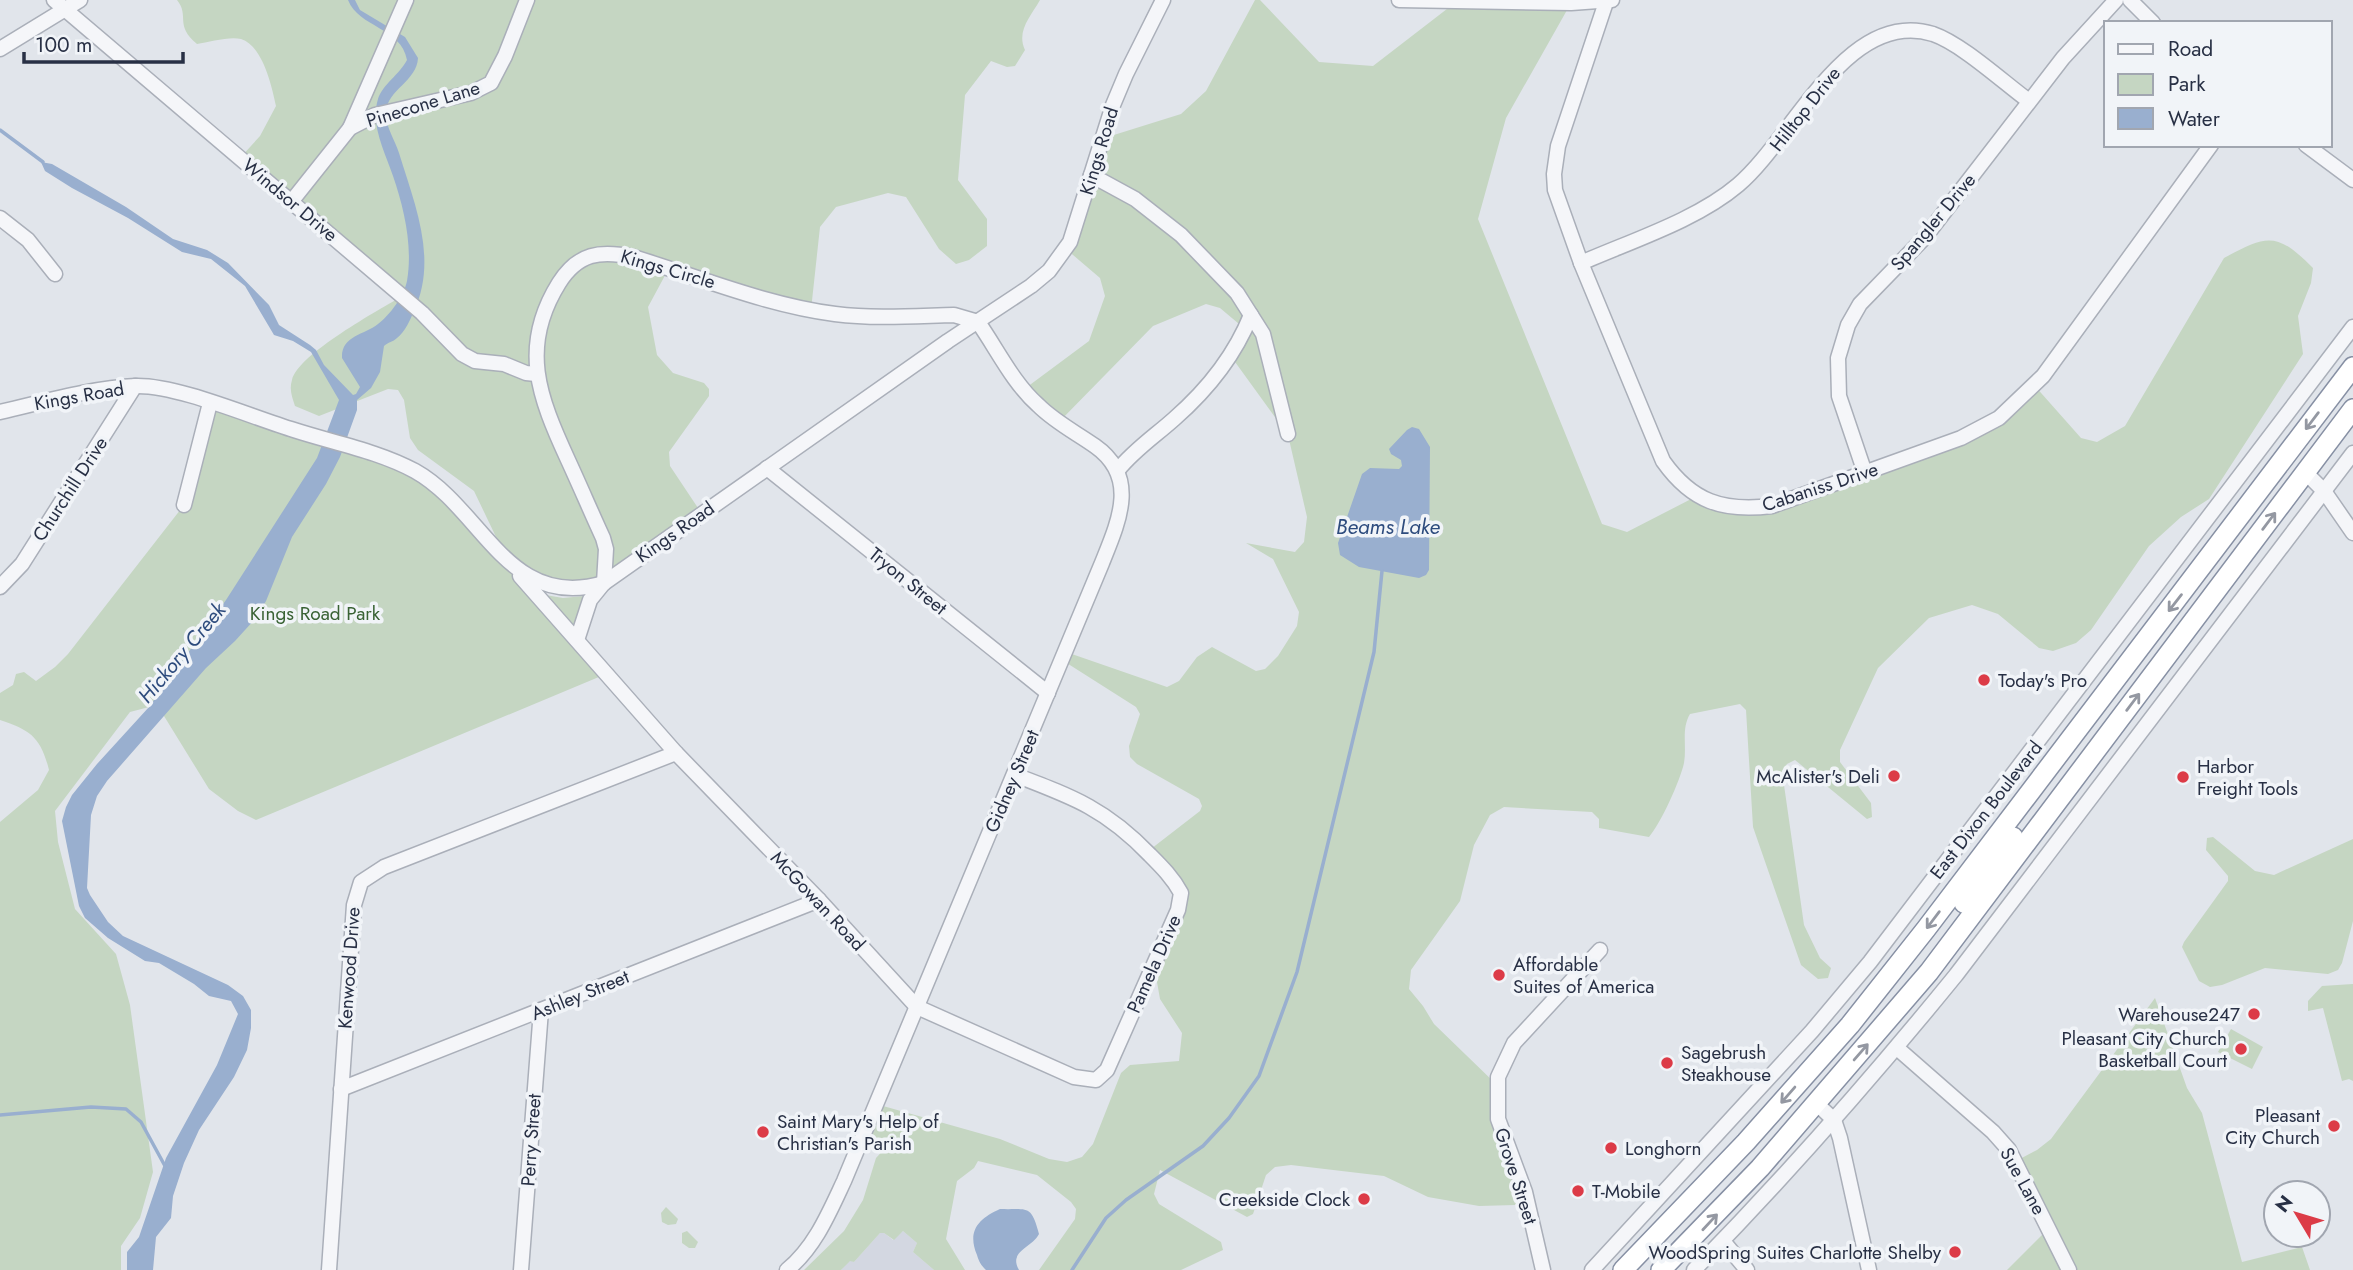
<svg xmlns="http://www.w3.org/2000/svg" width="2353" height="1270" viewBox="0 0 2353 1270" font-family="Jost,sans-serif">
<style>
.built{fill:#d3d7e1}
.green{fill:#c5d6c2}
.water{fill:#99afcf}
.lines{fill:none;stroke-linecap:round;stroke-linejoin:round}
.stream{stroke:#99afcf;stroke-width:3.5}
.minor-casing{stroke:#aaafb9;stroke-width:17}
.highway-casing{stroke:#8790a4;stroke-width:22}
.minor{stroke:#f5f6f9;stroke-width:14}
.highway{stroke:#fff;stroke-width:19}
.oneway{stroke:#9498a2}
.poi-dot{fill:#dc3b47;stroke:#f1f4f8;stroke-width:2.5}
.labels{text-anchor:middle;dominant-baseline:central;stroke-width:7;stroke-linejoin:round;paint-order:stroke}
.street-label{font-size:19px;fill:#283045;stroke:#f1f4f8}
.park-label{font-size:19px;fill:#396234;stroke:#f1f4f8}
.poi-label{font-size:19px;fill:#283045;stroke:#f1f4f8;text-anchor:start}
.water-label{font-size:21px;font-style:italic;fill:#2d4b7d;stroke:#f1f4f8}
</style>
<rect width="100%" height="100%" fill="#e1e5eb"/>
<!-- built -->
<path class="built" d="M903,1231L917,1243L913,1252L934,1270H841L850,1260L854,1262L880,1233H884L893,1240Z"/>
<!-- green -->
<g class="green">
<path d="M177,0H1040C1031,16 1016,31 1025,50L1015,66L1007,67L991,61L965,95L958,180L987,219V246L969,260L956,264L939,249L906,197L888,193L836,207L820,227L811,310L669,268L648,307L657,355L673,373L704,383L709,389V396L669,452L670,466L702,514L593,586L525,574L606,674L256,820L238,811L209,789L164,716L149,707L130,712L55,811L58,842L75,909L116,954L130,1005L153,1172L140,1218L121,1246V1270H0V822L38,790L49,770C41,738 31,730 0,720V693L13,685L16,674L24,672L36,681L55,667L68,654L184,505L210,403L413,470L508,562L474,491L418,450L410,438L404,400L398,390L388,389L319,416L295,406C292,397 289,389 292,380C298,354 379,310 404,295L240,158L260,136L276,106C272,87 263,46 241,39C230,36 209,42 197,44C174,25 190,16 177,0Z"/>
<path d="M1255,0H1260L1319,62L1373,66L1456,2L1571,3L1506,118L1478,219L1602,524L1627,532L1697,496L1754,508L1961,438L2034,385L2081,438L2097,442L2125,426L2224,258C2268,234 2277,232 2313,268L2311,283L2298,316L2303,354L2209,499L2181,517L2149,546L2091,630L2076,643L2053,651L2039,648L1998,614L1972,605L1929,618L1878,668L1840,750V762L1871,803L1872,817L1867,819L1795,760L1787,764L1782,771L1804,925L1820,958L1831,968L1828,978L1818,979L1801,965L1753,827L1746,710L1740,704L1690,714C1681,729 1687,746 1684,763C1680,781 1661,823 1649,837L1599,828V819L1592,812L1504,807L1490,815L1474,845L1460,901L1411,970L1409,989L1423,1006L1434,1024L1497,1085L1496,1092L1525,1192L1515,1205L1479,1206L1428,1197L1384,1176L1291,1165L1275,1167L1266,1175L1253,1214L1247,1217L1160,1170L1154,1194L1159,1204L1221,1242L1223,1250L1181,1270H1039L1075,1219L1076,1209L1071,1202L1037,1175L978,1161L974,1168L957,1181L946,1239L965,1270H934L913,1252L917,1243L903,1231L894,1240L884,1233H880L854,1262L850,1261L841,1270H804L844,1231L863,1200L876,1158L889,1144L863,1137L876,1104L1000,1139L1049,1159L1067,1162L1082,1157L1093,1144L1121,1073L1130,1065L1179,1061L1182,1033L1160,999L1154,965L1180,903L1147,852L1200,811L1202,806L1199,799L1137,764L1130,757L1129,746L1140,714L1136,707L1062,660L1066,652L1167,687L1179,681L1197,657L1212,647L1256,671L1265,669L1278,656L1297,626L1299,612L1273,559L1246,543L1295,552L1304,542L1307,517L1288,435L1230,355L1245,329L1220,308L1206,304L1153,326L1058,423L1023,390L1089,341L1105,296L1100,278L1066,249L1101,139L1181,114L1206,91Z"/>
<path d="M540,594L563,598L584,596L573,628Z"/>
<path d="M2213,837L2255,871L2274,875L2353,839V921L2342,963L2338,970L2328,974L2265,968L2222,985L2210,987L2199,981L2182,947L2184,942L2228,881V876L2206,850L2207,838Z"/>
<path d="M2353,984V1081L2349,1079L2342,1081L2323,1008L2308,1011V1001L2322,986Z"/>
<path d="M2155,998L2187,1088L2202,1113L2242,1262L2302,1247L2310,1270H2007L2049,1228L2016,1161L2037,1150L2051,1139Z"/>
<path d="M2231,1029L2263,1047L2252,1069L2218,1052Z"/>
<path d="M666,1207L678,1219L676,1224L668,1225L662,1222L661,1213Z"/>
<path d="M687,1231L698,1242L695,1248H689L682,1243V1233Z"/>
</g>
<!-- water -->
<g class="water">
<path d="M348,0H355L360,10L405,37L418,58C417,81 387,90 386,112C385,126 395,140 399,153C415,205 438,259 414,311C410,320 405,332 397,338C393,342 388,342 384,346L380,372L371,388L357,400V410L340,457L326,484L292,537L266,601L255,619L235,641L206,668L107,781L97,796L91,815L87,888L90,895L108,922L123,936L228,985L243,996L251,1010V1028L247,1050L234,1077L199,1130L184,1163L173,1196L171,1218L156,1237L153,1270H127V1252L139,1237L166,1158L217,1065L238,1014L231,1001L209,996L194,984L159,963L145,961L108,938L85,918L79,906L62,821L66,807L72,795L97,764L149,707L226,600L317,458L339,400L311,352L293,341L274,335L245,286L211,259L182,252L128,218L72,188L45,171L41,162L52,164L126,207L173,239L207,250L228,263L269,305L279,325L310,345L316,350L324,365L353,395L356,394L360,387L342,358C341,336 364,335 378,324C390,315 404,296 407,281C413,246 404,208 393,176C385,152 370,125 378,99C382,85 400,74 407,60C401,27 359,28 348,0Z"/>
<path d="M1412,427L1419,429L1430,447L1429,570L1426,575L1419,578L1359,567L1340,555L1338,543L1362,474L1370,468L1399,469L1402,466L1401,460L1391,454L1389,449L1407,430Z"/>
<path d="M1000,1209C1028,1210 1031,1204 1039,1234C1032,1248 1008,1251 1019,1270H986C981,1265 979,1262 977,1255C967,1231 978,1219 1000,1209Z"/>
</g>
<g class="lines">
<!-- stream -->
<g class="stream">
<path d="M0,130L43,162"/>
<path d="M0,1115L91,1107L126,1109L141,1122L165,1166"/>
<path d="M1072,1270L1106,1218L1126,1200L1203,1146L1229,1118L1259,1076L1297,972L1374,652L1382,571"/>
</g>
<defs>
<g id="minor">
<path d="M54,0L422,313L462,354L475,361L504,364L526,373L536,374"/>
<path d="M1399,0L1571,3L1612,0"/>
<path d="M2130,0L2153,23"/>
<path d="M1606,2L1558,146L1554,174L1555,190L1581,263L1663,461C1692,502 1723,512 1772,506L1961,438L1999,418L2043,376L2211,145"/>
<path d="M0,49L80,0"/>
<path d="M350,128L406,0"/>
<path d="M2306,145L2353,180"/>
<path d="M1091,175L1135,199L1181,235L1237,293L1263,334L1288,434"/>
<path d="M291,202L350,128L375,115L471,93L491,83L505,56L527,0"/>
<path d="M0,218L28,240L55,274"/>
<path d="M1581,263C1631,241 1697,220 1738,185C1793,139 1847,7 1933,34C1962,44 2003,82 2029,101"/>
<path d="M0,412C44,402 90,388 136,386C178,385 251,417 294,430C334,443 378,451 415,471C483,509 508,612 604,583L948,341L1031,286L1049,271L1070,242L1113,105L1126,74L1163,0"/>
<path d="M767,468L1048,693"/>
<path d="M1118,470C1134,450 1155,436 1174,419C1206,391 1235,355 1251,315"/>
<path d="M2305,472L2324,491L2353,533"/>
<path d="M1865,473L1839,396L1838,358L1848,325L1860,304L1925,237L2063,58L2116,0"/>
<path d="M184,505L210,403"/>
<path d="M520,576L676,753L819,900L917,1007L1074,1077L1096,1080L1107,1070L1178,910L1181,893C1173,878 1162,867 1150,855C1106,809 1073,797 1015,775"/>
<path d="M604,583L606,549L603,538C591,512 580,486 568,460C539,397 519,347 559,283C578,253 600,250 633,257C699,277 766,305 835,314C875,319 915,316 954,315L978,322C997,349 1013,383 1038,405C1055,422 1075,432 1095,446C1139,477 1119,521 1102,563L844,1181C829,1213 815,1247 787,1270"/>
<path d="M0,587L22,564L135,386"/>
<path d="M577,640L590,600L603,584"/>
<path d="M1897,1048L1993,1132L2009,1150L2069,1270"/>
<path d="M341,1089L819,900"/>
<path d="M1817,1104L1834,1120L1840,1138L1869,1270"/>
<path d="M1723,1241L1747,1270"/>
<path d="M329,1270L354,905L361,882L384,867L676,753"/>
<path d="M521,1270L541,1010"/>
<path d="M1543,1270L1525,1192L1498,1119V1077L1514,1043L1600,950"/>
<path d="M1592,1270L1812,1031L1870,962L2353,327"/>
<path d="M1694,1270C1786,1176 1873,1077 1956,975L2353,453"/>
</g>
<g id="highway">
<path d="M1964,903L2013,837"/>
<path d="M1623,1270L1746,1142L1850,1025L1926,929L2353,367"/>
<path d="M1661,1270L1760,1168L1929,972L2353,409"/>
</g>
</defs>
<!-- minor casing -->
<use href="#minor" class="minor-casing"/>
<!-- highway casing -->
<use href="#highway" class="highway-casing"/>
<!-- minor -->
<use href="#minor" class="minor"/>
<!-- highway -->
<use href="#highway" class="highway"/>
</g>
<!-- one-way arrows -->
<defs><path id="oneway-shaft" d="M-6 0H5M1.5-3L5.5 0L1.5 3" fill="none" stroke-width="1.6" stroke-linecap="round" stroke-linejoin="round" transform="scale(1.75)"/></defs>
<g class="oneway">
<use href="#oneway-shaft" transform="translate(2312 421) rotate(127)"/>
<use href="#oneway-shaft" transform="translate(2269 521) rotate(-53)"/>
<use href="#oneway-shaft" transform="translate(2175 603) rotate(128)"/>
<use href="#oneway-shaft" transform="translate(2133 702) rotate(-53)"/>
<use href="#oneway-shaft" transform="translate(1933 920) rotate(127)"/>
<use href="#oneway-shaft" transform="translate(1861 1052) rotate(-49)"/>
<use href="#oneway-shaft" transform="translate(1788 1095) rotate(131)"/>
<use href="#oneway-shaft" transform="translate(1710 1222) rotate(-47)"/>
</g>
<!-- markers -->
<g class="poi-dot">
<circle cx="1984" cy="680" r="7"/>
<circle cx="1894" cy="776" r="7"/>
<circle cx="2183" cy="777" r="7"/>
<circle cx="1499" cy="975" r="7"/>
<circle cx="2254" cy="1014" r="7"/>
<circle cx="2241" cy="1049" r="7"/>
<circle cx="1667" cy="1063" r="7"/>
<circle cx="2334" cy="1126" r="7"/>
<circle cx="763" cy="1132" r="7"/>
<circle cx="1611" cy="1148" r="7"/>
<circle cx="1578" cy="1191" r="7"/>
<circle cx="1364" cy="1199" r="7"/>
<circle cx="1955" cy="1252" r="7"/>
</g>
<g class="labels">
<!-- street labels -->
<g class="street-label">
<text transform="translate(423 104) rotate(-17)">Pinecone Lane</text>
<text transform="translate(1805 109) rotate(-52)">Hilltop Drive</text>
<text transform="translate(1099 151) rotate(-73)">Kings Road</text>
<text transform="translate(290 200) rotate(40)">Windsor Drive</text>
<text transform="translate(1933 222) rotate(-50)">Spangler Drive</text>
<text transform="translate(668 269) rotate(16)">Kings Circle</text>
<text transform="translate(79 396) rotate(-10)">Kings Road</text>
<text transform="translate(1820 487) rotate(-18)">Cabaniss Drive</text>
<text transform="translate(70 489) rotate(-57)">Churchill Drive</text>
<text transform="translate(675 532) rotate(-35)">Kings Road</text>
<text transform="translate(908 581) rotate(39)">Tryon Street</text>
<text transform="translate(1012 781) rotate(-67)">Gidney Street</text>
<text transform="translate(1986 810) rotate(-52)">East Dixon Boulevard</text>
<text transform="translate(818 901) rotate(47)">McGowan Road</text>
<text transform="translate(1154 964) rotate(-66)">Pamela Drive</text>
<text transform="translate(349 968) rotate(-86)">Kenwood Drive</text>
<text transform="translate(580 995) rotate(-22)">Ashley Street</text>
<text transform="translate(531 1140) rotate(-86)">Perry Street</text>
<text transform="translate(1516 1176) rotate(72)">Grove Street</text>
<text transform="translate(2023 1181) rotate(61)">Sue Lane</text>
</g>
<!-- park labels -->
<g class="park-label">
<text x="315" y="613">Kings Road Park</text>
</g>
<!-- poi labels -->
<g class="poi-label">
<text x="1998" y="680">Today's Pro</text>
<text x="2197" y="766">Harbor<tspan x="2197" dy="22">Freight Tools</tspan></text>
<text x="1880" y="776" text-anchor="end">McAlister's Deli</text>
<text x="1513" y="964">Affordable<tspan x="1513" dy="22">Suites of America</tspan></text>
<text x="2240" y="1014" text-anchor="end">Warehouse247</text>
<text x="2227" y="1038" text-anchor="end">Pleasant City Church<tspan x="2227" dy="22">Basketball Court</tspan></text>
<text x="1681" y="1052">Sagebrush<tspan x="1681" dy="22">Steakhouse</tspan></text>
<text x="2320" y="1115" text-anchor="end">Pleasant<tspan x="2320" dy="22">City Church</tspan></text>
<text x="777" y="1121">Saint Mary's Help of<tspan x="777" dy="22">Christian's Parish</tspan></text>
<text x="1625" y="1148">Longhorn</text>
<text x="1592" y="1191">T-Mobile</text>
<text x="1350" y="1199" text-anchor="end">Creekside Clock</text>
<text x="1941" y="1252" text-anchor="end">WoodSpring Suites Charlotte Shelby</text>
</g>
<!-- water labels -->
<g class="water-label">
<text x="1388" y="527">Beams Lake</text>
<text transform="translate(182 653) rotate(-50)">Hickory Creek</text>
</g>
</g>
<!-- legend -->
<rect x="2104" y="21" width="228" height="126" fill="#f1f4f8" stroke="#a1a6b0" stroke-width="2"/>
<rect x="2118" y="44" width="35" height="10" fill="#f5f6f9" stroke="#a1a6b0" stroke-width="2"/>
<text x="2168" y="56" font-size="21" fill="#283045">Road</text>
<rect x="2118" y="74" width="35" height="21" fill="#c5d6c2" stroke="#a1a6b0" stroke-width="2"/>
<text x="2168" y="91" font-size="21" fill="#283045">Park</text>
<rect x="2118" y="108" width="35" height="21" fill="#99afcf" stroke="#a1a6b0" stroke-width="2"/>
<text x="2168" y="126" font-size="21" fill="#283045">Water</text>
<!-- north arrow -->
<g transform="translate(2297 1214) rotate(308)"><circle r="33" fill="#f1f4f8" stroke="#a1a6b0" stroke-width="2"/>
<path d="M0-5L12 26L0 18L-12 26Z" fill="#dc3b47"/>
<text y="-10" font-size="19" font-weight="bold" text-anchor="middle" fill="#283045">N</text>
</g>
<!-- scale -->
<path d="M24 52v10h159v-10" fill="none" stroke="#283045" stroke-width="3.5"/>
<text x="35" y="52" font-size="21" fill="#283045" stroke="#f1f4f8" stroke-width="5" paint-order="stroke">100 m</text>
</svg>
